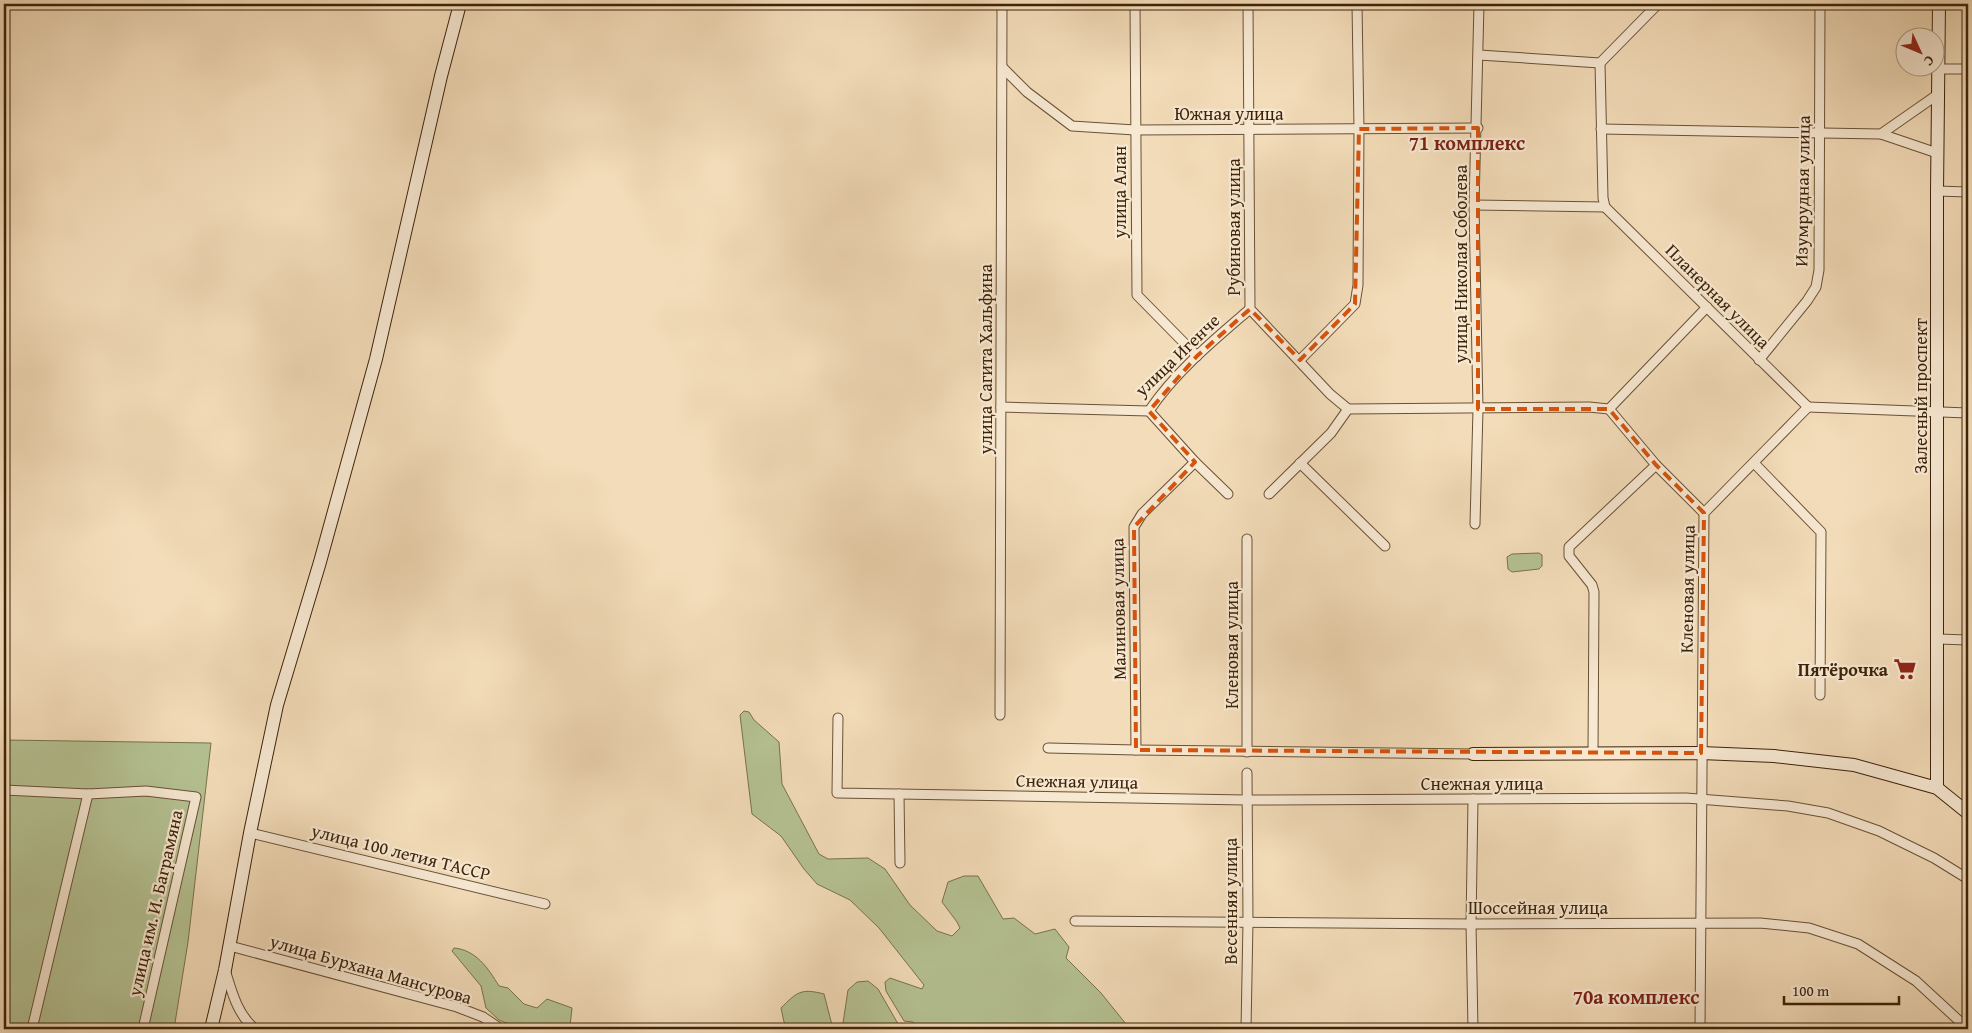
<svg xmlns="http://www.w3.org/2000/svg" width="1972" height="1033" viewBox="0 0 1972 1033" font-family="'Gentium Book Plus',serif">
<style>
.green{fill:#b5c293;stroke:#79724e}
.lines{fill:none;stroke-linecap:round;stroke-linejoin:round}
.street-casing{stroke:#6a5135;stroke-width:11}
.secondary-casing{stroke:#3d2309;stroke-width:14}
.street{stroke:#f7e8d2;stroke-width:9}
.secondary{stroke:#f7e8d2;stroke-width:12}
.marked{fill:none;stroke:#d7540c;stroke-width:4;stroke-dasharray:10 6;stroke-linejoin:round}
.labels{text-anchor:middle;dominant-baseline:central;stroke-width:4.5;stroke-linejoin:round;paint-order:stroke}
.street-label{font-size:18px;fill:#3d2309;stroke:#f7e8d2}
.poi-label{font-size:18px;font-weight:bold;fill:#3d2309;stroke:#f7e8d2;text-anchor:end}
.quarter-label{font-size:20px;font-weight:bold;fill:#7a1f14;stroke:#f7e8d2}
</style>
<rect width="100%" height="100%" fill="#f3dcb9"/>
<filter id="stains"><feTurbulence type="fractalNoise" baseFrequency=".004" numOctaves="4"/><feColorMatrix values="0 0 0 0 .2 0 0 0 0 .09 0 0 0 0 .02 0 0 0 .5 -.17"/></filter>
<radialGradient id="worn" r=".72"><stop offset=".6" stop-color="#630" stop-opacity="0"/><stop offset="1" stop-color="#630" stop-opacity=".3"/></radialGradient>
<!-- green -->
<g class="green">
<path d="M1539,553L1542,555V566L1539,569L1512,572L1508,569L1507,557L1512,554Z"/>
<path d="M744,711L749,712L754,720L779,742L782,784L819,854L828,859L868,858L885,869L910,905L937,931L952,936L960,928L957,922L942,902L948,882L964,876H978L1003,919L1014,918L1035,934L1055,929L1069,947L1066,958L1101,993L1130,1029H920L913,1022L904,1021L886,991L885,982L890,978L922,989L924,985L879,928L850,900L817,884L804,869L781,836L752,814L740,715Z"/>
<path d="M4,740L211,743L188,942L174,1029H4Z"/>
<path d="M454,948C476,950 488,968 499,986L508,988L524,1004L537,1008L547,999L572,1008L570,1026L574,1029H521L499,1020L486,1008L481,986L452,951Z"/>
<path d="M868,981L878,989L901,1029H788L784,1022L781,1008C797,992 801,988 824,994L832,1025L838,1027L843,1023L848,990L857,982Z"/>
</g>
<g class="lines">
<defs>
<g id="street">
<path d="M1135,4L1137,295L1197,356"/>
<path d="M1248,4L1250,309L1330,394L1348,409"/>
<path d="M1479,55L1600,63"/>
<path d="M1600,63L1603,198L1605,207"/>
<path d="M1600,63L1658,4"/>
<path d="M1002,67L1027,92L1072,126L1135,130L1478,128"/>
<path d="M1938,69H1968"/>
<path d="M1601,129L1881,134L1937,95"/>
<path d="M1881,134L1937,153"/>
<path d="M1937,191L1968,192"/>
<path d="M1474,205L1605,207"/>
<path d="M1605,207L1808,407"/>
<path d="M1300,360L1355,304L1358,285L1359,129L1357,4"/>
<path d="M1759,360L1807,301L1816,287L1819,270L1820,4"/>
<path d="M1001,407L1149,411"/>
<path d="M1808,407L1968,413"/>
<path d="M1348,409L1589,407L1609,409"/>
<path d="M1149,411C1176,371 1214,340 1250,309"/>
<path d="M1149,411L1195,462L1228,494"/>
<path d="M1300,463L1385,546"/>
<path d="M1754,463L1821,532L1820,695"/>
<path d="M1269,494L1331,433L1348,409"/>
<path d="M1704,513L1656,465L1609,409L1707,307"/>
<path d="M1475,524L1478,409L1474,205L1479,4"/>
<path d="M1938,639L1968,640"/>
<path d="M1000,715L1002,4"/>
<path d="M838,718L837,793L1246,800L1686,798L1788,806L1828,813L1879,831L1934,858L1968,879"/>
<path d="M1048,748L1136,750L1473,754"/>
<path d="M1136,750L1134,527L1142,514L1195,462"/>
<path d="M1247,752V539"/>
<path d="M1593,754L1594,592L1592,585L1569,556V547L1656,465"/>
<path d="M4,790L88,794L146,791L196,797L143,1029"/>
<path d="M899,794L900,863"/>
<path d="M250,833L545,904"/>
<path d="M1075,921L1471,924L1760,923L1809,928L1858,944L1916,981L1968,1029"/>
<path d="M230,946L457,1007L483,1017L501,1029"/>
<path d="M225,970C232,992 237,1014 255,1029"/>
<path d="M32,1029L88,794"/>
<path d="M1246,1029L1248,922L1247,773"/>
<path d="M1473,1029L1471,924L1473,799"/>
<path d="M1700,1029L1704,513L1808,407"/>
</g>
<g id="secondary">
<path d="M1473,754L1701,753L1774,756L1854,765L1937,788L1968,813"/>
<path d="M1937,788V191L1939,4"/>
<path d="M211,1029L225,970L250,833L277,705L320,562L376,359L441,76L460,4"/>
</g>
</defs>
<!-- street casing -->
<use href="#street" class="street-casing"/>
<!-- secondary casing -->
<use href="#secondary" class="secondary-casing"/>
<!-- street -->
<use href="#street" class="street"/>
<!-- secondary -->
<use href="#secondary" class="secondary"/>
</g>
<!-- marked area -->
<path class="marked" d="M1478,128V409H1609L1656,465L1704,513L1701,753L1136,750L1134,527L1195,462L1149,411L1197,356L1250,309L1300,360L1355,304L1359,129Z"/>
<!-- icons -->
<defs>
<symbol id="supermarket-bare" viewBox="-9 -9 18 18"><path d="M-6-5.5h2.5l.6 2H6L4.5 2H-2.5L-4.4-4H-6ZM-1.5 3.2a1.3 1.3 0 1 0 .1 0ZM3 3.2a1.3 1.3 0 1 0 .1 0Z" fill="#8f2418" stroke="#f7e8d2" stroke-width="2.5" paint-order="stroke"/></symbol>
</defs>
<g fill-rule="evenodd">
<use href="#supermarket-bare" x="1889" y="653" width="32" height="32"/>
</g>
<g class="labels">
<!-- street labels -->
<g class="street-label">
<text x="1229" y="113">Южная улица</text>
<text transform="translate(1802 191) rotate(-89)">Изумрудная улица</text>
<text transform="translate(1119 192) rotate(-90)">улица Алан</text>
<text transform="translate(1233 227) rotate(-90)">Рубиновая улица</text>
<text transform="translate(1460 264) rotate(-90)">улица Николая Соболева</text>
<text transform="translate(1718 296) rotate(45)">Планерная улица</text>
<text transform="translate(1177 355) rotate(-44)">улица Игенче</text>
<text transform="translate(985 359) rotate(-90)">улица Сагита Хальфина</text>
<text transform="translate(1920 396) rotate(-90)">Залесный проспект</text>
<text transform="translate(1687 589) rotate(-89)">Кленовая улица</text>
<text transform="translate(1118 609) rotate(-91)">Малиновая улица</text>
<text transform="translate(1231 645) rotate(-90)">Кленовая улица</text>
<text transform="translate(1077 781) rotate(1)">Снежная улица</text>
<text x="1482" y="783">Снежная улица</text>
<text transform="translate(401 852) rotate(14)">улица 100 летия ТАССР</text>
<text transform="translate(1230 901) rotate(-90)">Весенняя улица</text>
<text transform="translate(155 903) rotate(-77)">улица им. И. Баграмяна</text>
<text x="1538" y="907">Шоссейная улица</text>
<text transform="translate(371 969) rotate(16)">улица Бурхана Мансурова</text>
</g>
<!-- poi labels -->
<g class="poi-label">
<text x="1888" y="669">Пятёрочка</text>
</g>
<!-- quarter labels -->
<g class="quarter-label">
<text x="1467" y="142">71 комплекс</text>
<text x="1636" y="996">70а комплекс</text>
</g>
</g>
<!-- margin -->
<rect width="1972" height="1033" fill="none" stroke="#f3dcb9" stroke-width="20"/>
<rect x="5" y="5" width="1962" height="1023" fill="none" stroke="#3d2309" stroke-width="2.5"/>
<rect x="10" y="10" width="1952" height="1013" fill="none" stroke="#3d2309"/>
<!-- north arrow -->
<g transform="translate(1920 52) rotate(134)"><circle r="24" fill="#f7e8d2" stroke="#ad9982"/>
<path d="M0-4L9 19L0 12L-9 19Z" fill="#8f2418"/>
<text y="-8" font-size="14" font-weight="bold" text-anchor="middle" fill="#3d2309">С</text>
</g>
<!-- scale -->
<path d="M1784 996v8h115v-8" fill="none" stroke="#3d2309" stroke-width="2.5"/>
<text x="1792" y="996" font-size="15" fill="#3d2309" stroke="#f7e8d2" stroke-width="4" paint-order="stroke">100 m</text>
<rect width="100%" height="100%" filter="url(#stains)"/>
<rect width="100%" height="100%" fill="url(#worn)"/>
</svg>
